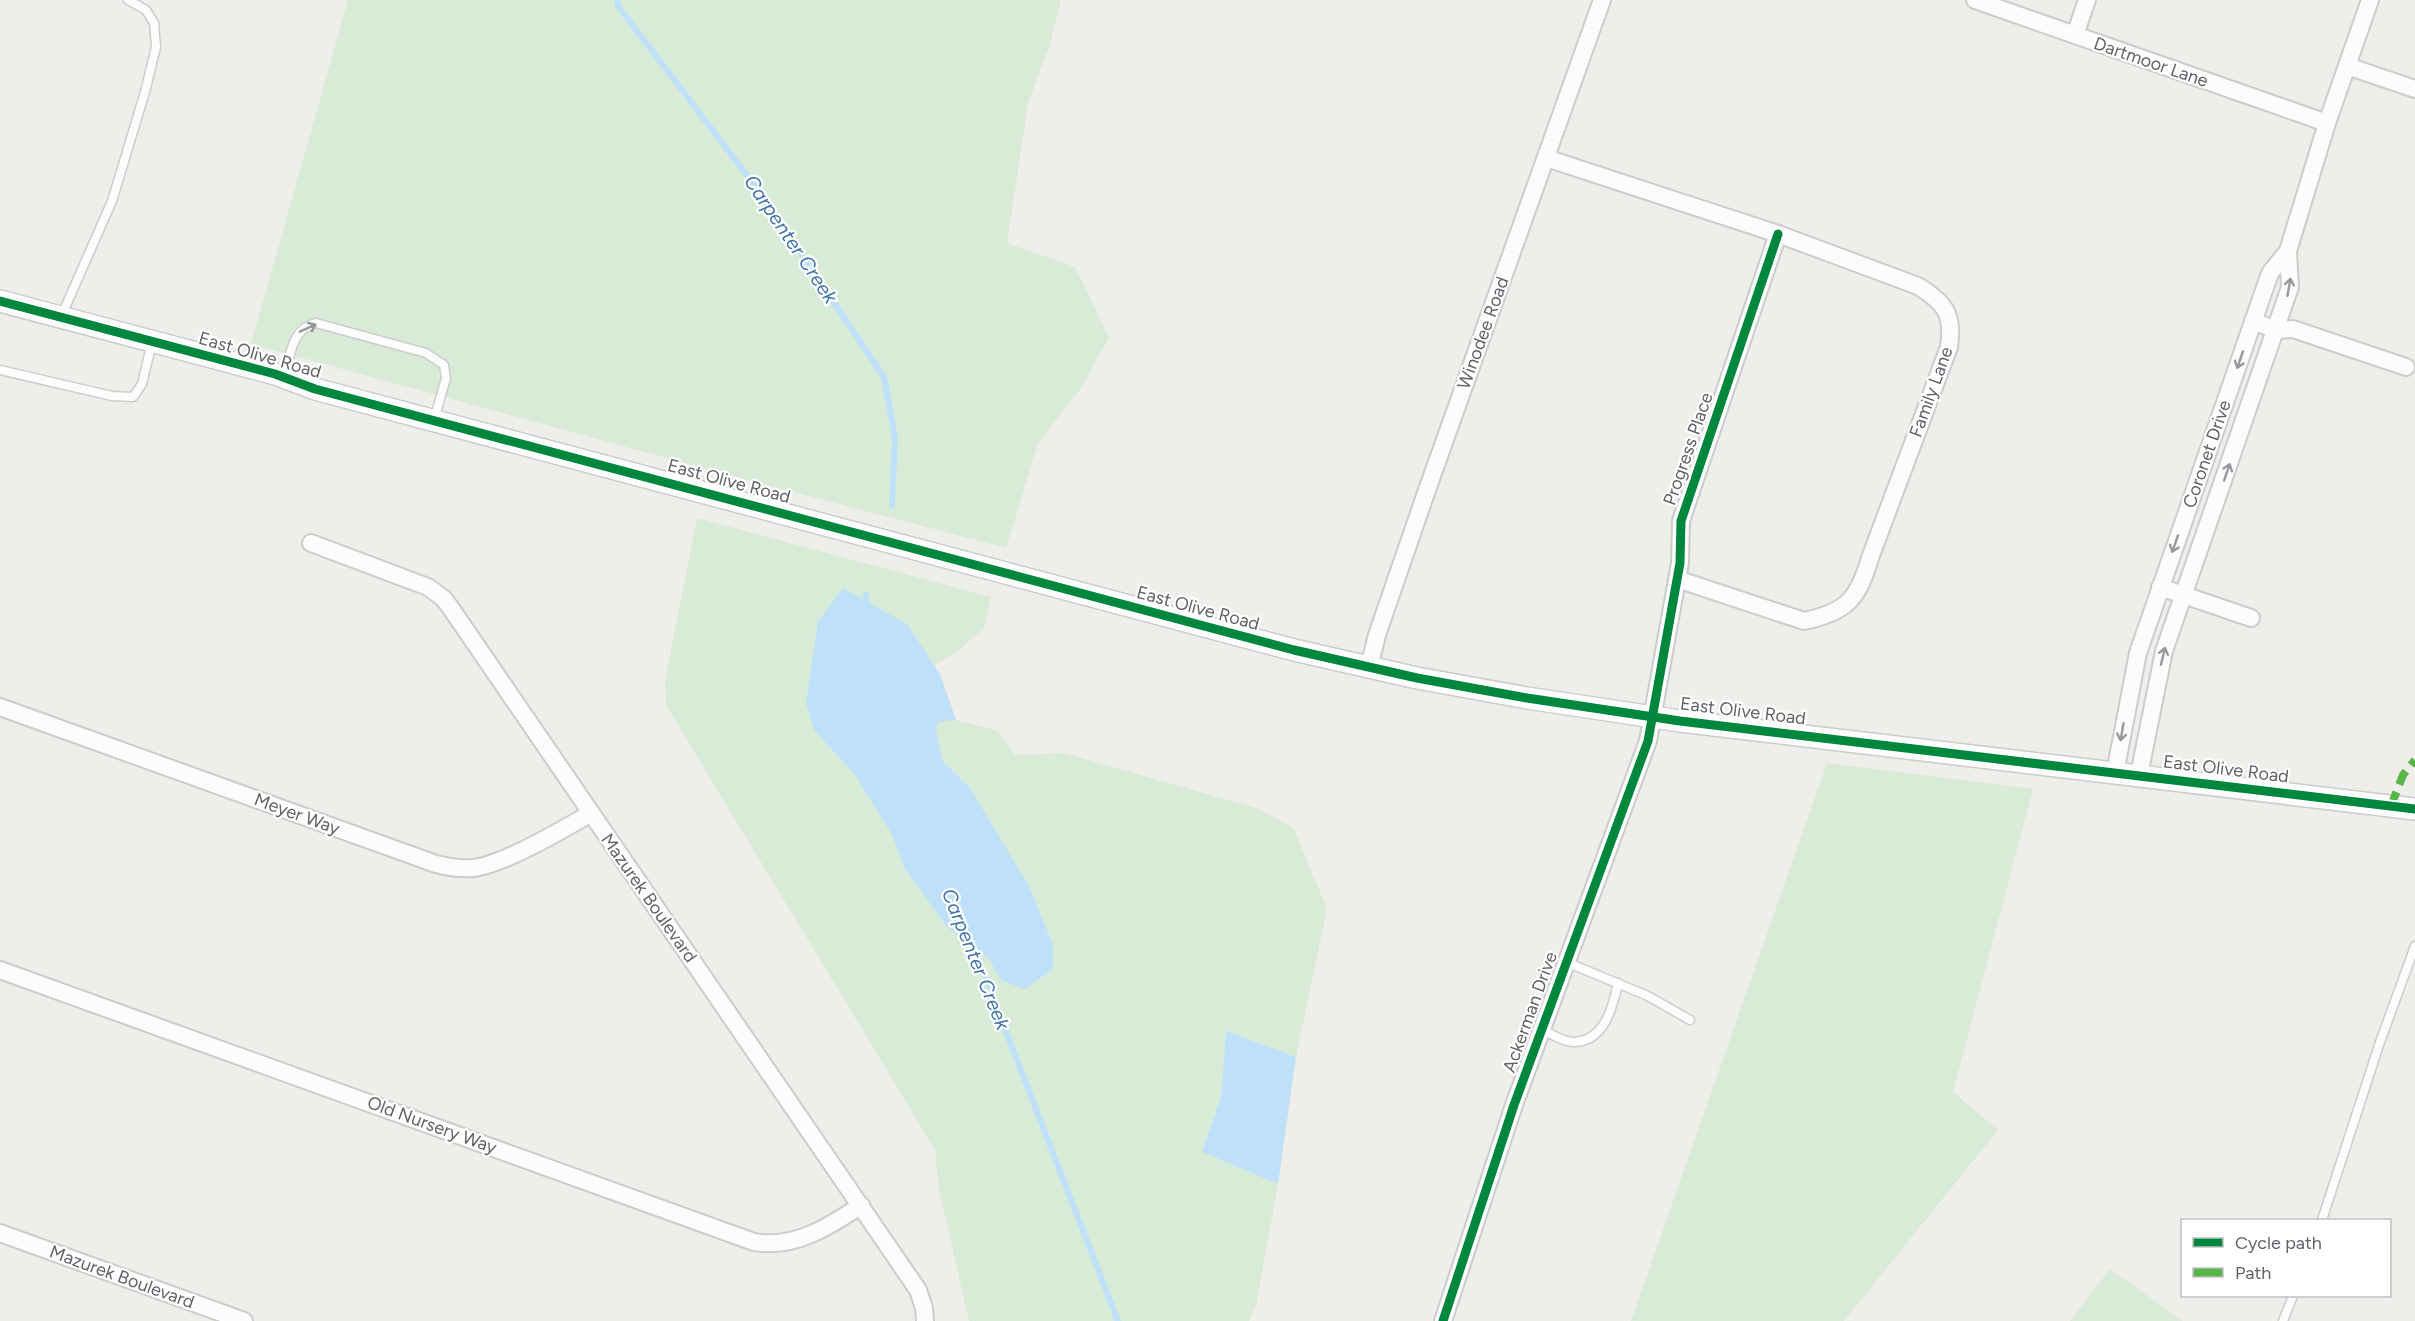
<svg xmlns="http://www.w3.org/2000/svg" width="2415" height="1321" viewBox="0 0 2415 1321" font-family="Figtree,sans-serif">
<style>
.green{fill:#d8ebd6}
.water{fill:#bfe0f9}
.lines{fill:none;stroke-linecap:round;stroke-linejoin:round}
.stream{stroke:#bfe0f9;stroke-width:6}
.service-casing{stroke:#cbcccc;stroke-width:11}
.minor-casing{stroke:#cbcccc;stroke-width:20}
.tertiary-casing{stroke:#cbcccc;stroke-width:24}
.service{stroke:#fdfcfc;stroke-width:8}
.minor{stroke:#fdfcfc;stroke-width:16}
.tertiary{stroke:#fdfcfc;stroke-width:21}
.quiet{stroke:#58b549;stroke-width:8;stroke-dasharray:15 8;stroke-linecap:butt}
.cycleway-casing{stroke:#fff;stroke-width:13}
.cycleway{stroke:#00873e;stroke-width:9}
.oneway{stroke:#96999c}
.labels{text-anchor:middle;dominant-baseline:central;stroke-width:4.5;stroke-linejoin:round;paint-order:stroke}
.street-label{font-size:18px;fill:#5f6368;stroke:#fff}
.water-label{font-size:20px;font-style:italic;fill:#4174aa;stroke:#fff}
</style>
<rect width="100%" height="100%" fill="#efeeea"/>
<!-- green -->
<g class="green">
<path d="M348,0H1061L1050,45L1028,103L1007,243L1075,267L1109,337L1082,387L1038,443L1006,548L710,470L251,344Z"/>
<path d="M697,518L991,597L984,628L958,651L934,665L907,624L818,622L807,703L814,730L855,775L891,833L905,869L947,927L988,958L1002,981L1053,944L1029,886L970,788L942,760L936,728L939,722L956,720L998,731L1015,755L1064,753L1259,809L1294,829L1327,909L1296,1057L1226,1031L1221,1097L1202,1152L1278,1184L1256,1305L1249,1321H969L939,1190L935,1150L666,705L665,680Z"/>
<path d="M1827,763L2033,789L1953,1092L1998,1130L1844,1321H1631Z"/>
<path d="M2110,1269L2183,1321H2070Z"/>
</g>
<!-- water -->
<g class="water">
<path d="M843,588L907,624L940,674L956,720L939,722L936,728L942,760L970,788L1029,886L1053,944V969L1025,989L1002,981L988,958L947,927L905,869L891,833L855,775L814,730L806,703L818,622Z"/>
<path d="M1226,1031L1296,1057L1278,1184L1202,1152L1221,1097Z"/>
</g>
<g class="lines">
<!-- stream -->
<g class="stream">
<path d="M617,0L618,6L759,191L884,377L895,438L892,506"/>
<path d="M866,595V608"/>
<path d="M971,941L1118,1321"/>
</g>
<defs>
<g id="service">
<path d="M61,317L112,201L145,92L156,47L154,23L146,10L128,0"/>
<path d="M0,370L112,396L133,397L142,384L152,342"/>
<path d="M284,377C291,354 291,329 316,323L426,353L444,365L446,378L434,420"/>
<path d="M1566,962L1648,996L1690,1020"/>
<path d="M1542,1029C1551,1034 1561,1041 1572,1042C1604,1043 1613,1007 1618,983"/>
<path d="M2322,1220L2379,1045L2415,946"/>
<path d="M2283,1321L2293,1296"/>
</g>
<g id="minor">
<path d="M1975,0L2327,123"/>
<path d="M2075,35L2087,0"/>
<path d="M2347,66L2415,89"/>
<path d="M1546,158L1778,234L1918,286C1945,303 1954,314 1949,347L1870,558C1858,599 1847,612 1804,621L1677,579"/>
<path d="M2253,321L2276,330L2293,329L2406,367"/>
<path d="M311,543L428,587L443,598L450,607L918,1290L924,1308L925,1321"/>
<path d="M2160,587L2251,618"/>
<path d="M1369,667L1377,635L1427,490L1602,0"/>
<path d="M0,707L436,864C448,867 461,869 473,868C503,865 564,829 591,813"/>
<path d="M2115,773L2138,653L2270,273L2288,251"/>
<path d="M2139,775L2164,651L2290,287L2288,251L2327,123L2370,0"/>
<path d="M0,970L754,1242C794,1249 829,1227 861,1205"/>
<path d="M0,1233L244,1321"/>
<path d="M1443,1321L1514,1105L1648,741L1680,563L1681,521L1778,234"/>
</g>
<path id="tertiary" d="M0,301L275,374L315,389L1294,650L1417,678L1527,698L1680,721L2415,809"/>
</defs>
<!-- service casing -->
<use href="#service" class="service-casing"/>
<!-- minor casing -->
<use href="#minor" class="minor-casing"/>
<!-- tertiary casing -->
<use href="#tertiary" class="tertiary-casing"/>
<!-- service -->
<use href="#service" class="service"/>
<!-- minor -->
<use href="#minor" class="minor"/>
<!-- tertiary -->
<use href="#tertiary" class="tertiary"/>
<!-- quiet -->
<path class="quiet" d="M2391,806L2403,775L2415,760"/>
<defs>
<g id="cycleway">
<path d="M0,301L275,374L315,389L1294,650L1417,678L1527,698L1680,721L2415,809"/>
<path d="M1443,1321L1514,1105L1648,741L1680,563L1681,521L1778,234"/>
</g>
</defs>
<!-- cycleway casing -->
<use href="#cycleway" class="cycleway-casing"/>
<!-- cycleway -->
<use href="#cycleway" class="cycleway"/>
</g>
<!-- one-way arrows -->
<defs><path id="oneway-shaft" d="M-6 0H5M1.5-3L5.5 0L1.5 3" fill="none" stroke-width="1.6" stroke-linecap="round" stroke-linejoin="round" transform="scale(1.5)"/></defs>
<g class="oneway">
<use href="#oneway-shaft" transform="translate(2289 287) rotate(-80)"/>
<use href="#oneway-shaft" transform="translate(308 328) rotate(-24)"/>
<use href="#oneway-shaft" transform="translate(2240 360) rotate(109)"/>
<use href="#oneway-shaft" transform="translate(2227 472) rotate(-71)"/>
<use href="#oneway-shaft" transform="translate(2175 544) rotate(109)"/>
<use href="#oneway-shaft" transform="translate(2163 656) rotate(-77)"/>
<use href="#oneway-shaft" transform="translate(2122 732) rotate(100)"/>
</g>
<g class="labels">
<!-- street labels -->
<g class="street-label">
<text transform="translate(2151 62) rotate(19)">Dartmoor Lane</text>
<text transform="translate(1483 333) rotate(-70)">Winodee Road</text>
<text transform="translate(260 355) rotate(16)">East Olive Road</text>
<text transform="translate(1931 392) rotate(-70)">Family Lane</text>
<text transform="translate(1688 449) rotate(-71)">Progress Place</text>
<text transform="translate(2207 454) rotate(-71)">Coronet Drive</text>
<text transform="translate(729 481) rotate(15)">East Olive Road</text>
<text transform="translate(1198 608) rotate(15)">East Olive Road</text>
<text transform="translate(1743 711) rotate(7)">East Olive Road</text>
<text transform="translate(2226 769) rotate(7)">East Olive Road</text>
<text transform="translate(297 814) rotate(20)">Meyer Way</text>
<text transform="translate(649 898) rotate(55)">Mazurek Boulevard</text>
<text transform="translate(1530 1012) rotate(-70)">Ackerman Drive</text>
<text transform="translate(432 1125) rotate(20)">Old Nursery Way</text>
<text transform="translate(122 1277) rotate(20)">Mazurek Boulevard</text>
</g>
<!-- water labels -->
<g class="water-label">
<text transform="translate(791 239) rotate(56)">Carpenter Creek</text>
<text transform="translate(976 959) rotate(68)">Carpenter Creek</text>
</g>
</g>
<!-- legend -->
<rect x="2181" y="1219" width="210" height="78" fill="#ffffff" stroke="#bfc1c3" stroke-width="1.5"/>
<rect x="2193" y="1238" width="30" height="9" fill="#00873e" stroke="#bfc1c3" stroke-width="1.5"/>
<text x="2235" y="1249" font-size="18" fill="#5f6368">Cycle path</text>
<rect x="2193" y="1268" width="30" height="9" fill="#58b549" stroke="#bfc1c3" stroke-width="1.5"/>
<text x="2235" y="1279" font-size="18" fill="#5f6368">Path</text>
</svg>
